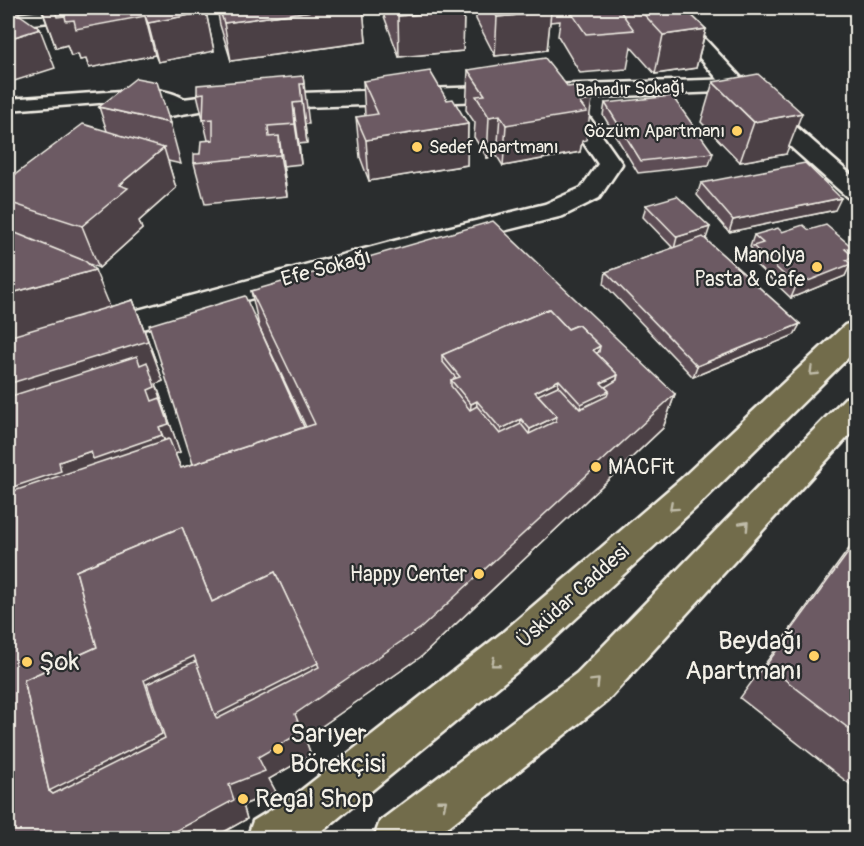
<svg xmlns="http://www.w3.org/2000/svg" width="864" height="846" viewBox="0 0 864 846" font-family="Pangolin,sans-serif">
<style>
.lines{fill:none;stroke-linecap:round;stroke-linejoin:round}
.service-casing{stroke:#f4f1e8;stroke-width:5}
.minor-casing{stroke:#f4f1e8;stroke-width:5}
.tertiary-casing{stroke:#f4f1e8;stroke-width:5}
.primary-casing{stroke:#f4f1e8;stroke-width:5}
.service{fill:#2a2d2e;fill-rule:evenodd}
.minor{fill:#2a2d2e;fill-rule:evenodd}
.tertiary{fill:#2a2d2e;fill-rule:evenodd}
.primary{fill:#726c4b;fill-rule:evenodd}
.wall{fill:#5d4d55;stroke:#f4f1e8;stroke-width:1.5;fill-rule:evenodd}
.shaded-wall{fill:#4c3f45;stroke:#f4f1e8;stroke-width:1.5}
.building{fill:#6c5a63;stroke:#f4f1e8;stroke-width:1.5;fill-rule:evenodd}
.oneway{stroke:#c0bca9}
.poi-dot{fill:#ffd166;stroke:#2a2d2e;stroke-width:2}
.labels{text-anchor:middle;dominant-baseline:central;stroke-width:4.5;stroke-linejoin:round;paint-order:stroke}
.far-street-label{font-size:18px;fill:#f4f1e8;stroke:#2a2d2e}
.far-poi-label{font-size:18px;fill:#f4f1e8;stroke:#2a2d2e;text-anchor:end}
.poi-label{font-size:21px;fill:#f4f1e8;stroke:#2a2d2e;text-anchor:end}
.street-label{font-size:21px;fill:#f4f1e8;stroke:#2a2d2e}
.near-poi-label{font-size:26px;fill:#f4f1e8;stroke:#2a2d2e;text-anchor:start}
</style>
<rect width="100%" height="100%" fill="#2a2d2e"/>
<filter id="ink" filterUnits="userSpaceOnUse"><feTurbulence type="fractalNoise" baseFrequency=".0167" numOctaves="2"/><feDisplacementMap in="SourceGraphic" scale="12" xChannelSelector="R" yChannelSelector="G"/><feConvolveMatrix kernelMatrix="1 2 1 2 8 2 1 2 1" color-interpolation-filters="sRGB"/></filter>
<g filter="url(#ink)">
<g class="lines">
<defs>
<path id="service" d="M150,89C164,91 183,94 192,106L190,110H176L150,99L8,110V99Z"/>
<path id="minor" d="M736,79L744,81L747,86L744,91L572,98L584,110L622,164L599,198L563,216L399,257L8,367V345L394,241L545,204L581,188L598,164L568,120L549,99L206,110L146,120L124,130L116,128L112,123C127,102 182,100 206,96Z"/>
<g id="tertiary">
<path d="M70,8H124L121,12L114,14L8,27V15Z"/>
<path d="M657,8H676L744,81L856,179V199L847,197L728,91Z"/>
</g>
<g id="primary">
<path d="M856,321V350L704,500L531,660L326,828L311,838H247L253,821L294,796L503,632L680,480L845,325Z"/>
<path d="M856,395V428L607,701L434,838H374L380,821L577,673L845,398Z"/>
</g>
</defs>
<!-- service casing -->
<use href="#service" class="service-casing"/>
<!-- minor casing -->
<use href="#minor" class="minor-casing"/>
<!-- tertiary casing -->
<use href="#tertiary" class="tertiary-casing"/>
<!-- primary casing -->
<use href="#primary" class="primary-casing"/>
<!-- service -->
<use href="#service" class="service"/>
<!-- minor -->
<use href="#minor" class="minor"/>
<!-- tertiary -->
<use href="#tertiary" class="tertiary"/>
<!-- primary -->
<use href="#primary" class="primary"/>
</g>
<!-- wall -->
<g class="wall">
<path d="M41,8L206,12L214,51L158,62L155,55L89,68L86,59L80,60L78,54L71,56L67,45L56,48Z"/>
<path d="M217,8H363L366,42L231,61L220,25Z"/>
<path d="M381,8H463L464,10L463,51L399,57Z"/>
<path d="M476,8H684L706,29L696,68L655,74L631,47L627,69L580,73L558,36L560,21L550,22L547,50L495,56L476,19Z"/>
<path d="M468,70L586,140L582,141L580,152L503,166L497,156L487,158L474,137L475,123L466,110Z"/>
<path d="M303,76L309,124H305L307,143L299,144L301,164L283,166L287,196L205,204L194,163L208,140L197,94Z"/>
<path d="M363,81L447,100L468,124L467,165L369,181L360,157L356,117L365,116Z"/>
<path d="M713,82L786,154L740,162L701,122Z"/>
<path d="M605,103L713,153L709,165L638,173L603,115Z"/>
<path d="M99,107L170,123L181,164L168,161L176,188L139,221L142,229L99,268L89,264L110,307L133,300L163,381L156,384L180,452L175,454L181,468L193,464L259,326L251,291L675,394L663,428L422,656L305,738L311,755L269,779L276,792L243,805L247,819L213,838H8L13,492L8,473V180L107,131ZM260,329L306,427H304Z"/>
<path d="M701,183L835,210L729,232L697,195Z"/>
<path d="M646,205L706,239H705L800,324L794,335L693,377L604,284L606,272L673,248L643,217Z"/>
<path d="M809,230L852,247L849,253L854,257L845,276L791,298L749,258L752,249L750,247L754,235L782,232Z"/>
<path d="M856,539V789L740,698Z"/>
</g>
<!-- shaded-wall -->
<g class="shaded-wall">
<path d="M54,8L65,16L74,20L145,16L155,55L89,68L86,59L80,60L78,54L71,56L67,45L56,48L42,9Z"/>
<path d="M334,8H363L366,42L231,61L224,23Z"/>
<path d="M464,10L463,51L399,57L398,16Z"/>
<path d="M206,12L214,51L158,62L148,23Z"/>
<path d="M551,12L547,50L495,56L497,17Z"/>
<path d="M40,29L55,68L8,83V39Z"/>
<path d="M706,29L696,68L655,74L663,35Z"/>
<path d="M300,84L305,124L307,143L302,102Z"/>
<path d="M592,100L586,140L582,141L580,152L503,166L506,125L579,102Z"/>
<path d="M293,103L299,144L301,164L295,124Z"/>
<path d="M802,113L786,154L740,162L754,122Z"/>
<path d="M500,115L497,156L487,158L489,117Z"/>
<path d="M468,124L467,165L369,181L366,140Z"/>
<path d="M279,136L285,177L287,196L280,155Z"/>
<path d="M164,148L176,188L139,221L142,229L99,268L82,226L119,185Z"/>
<path d="M841,198L835,210L729,232L733,220Z"/>
<path d="M710,227L706,239L674,249L677,237Z"/>
<path d="M852,247L846,259L845,249Z"/>
<path d="M854,257L845,276L791,298L796,286L846,260Z"/>
<path d="M95,270L112,311L8,342V294Z"/>
<path d="M133,300L163,381L156,384L180,452L171,456L159,427L8,420V384Z"/>
<path d="M800,324L794,335L693,377L697,366Z"/>
<path d="M600,346L597,360L593,350Z"/>
<path d="M618,375L608,415L573,443L581,404L601,383Z"/>
<path d="M559,380L552,417L535,392Z"/>
<path d="M675,394L663,428L422,656L305,738L311,755L269,779L276,792L243,805L247,819L213,838H163L182,761L79,814L49,791L144,680Z"/>
<path d="M477,401L474,440L468,444L471,404Z"/>
<path d="M557,416L549,455L524,468L530,429Z"/>
<path d="M521,419L516,458L497,468L501,429Z"/>
<path d="M162,435L174,464L30,515L10,488L59,462L91,451Z"/>
</g>
<!-- building -->
<g class="building">
<path d="M8,8H10L40,29L8,39Z"/>
<path d="M54,8H204L206,12L148,23L145,16L76,29L74,20L66,21L65,16L57,17Z"/>
<path d="M219,8H334L224,23Z"/>
<path d="M394,8H463L464,10L398,16Z"/>
<path d="M492,8H548L551,12L497,17Z"/>
<path d="M568,8H618L634,30L586,34Z"/>
<path d="M638,8H684L706,29L663,35Z"/>
<path d="M545,58L568,87L580,85L592,100L579,102L587,112L506,125L500,115L489,117L476,96L485,95L468,70Z"/>
<path d="M430,71L447,100L453,99L468,124L366,140L356,117L378,114L363,81Z"/>
<path d="M758,74L802,113L754,122L713,82Z"/>
<path d="M303,76L304,84H300L302,102L293,103L295,124L268,126L269,137L279,136L280,155L194,163V154H200L201,141L213,140V119L203,120L204,93L197,94V85Z"/>
<path d="M136,78L157,82L170,123L99,107Z"/>
<path d="M672,96L713,153L641,161L605,103Z"/>
<path d="M83,124L164,148L119,185L128,188L82,226L8,202V180Z"/>
<path d="M805,163L841,198L733,220L701,183Z"/>
<path d="M677,196L710,227L677,237L646,205Z"/>
<path d="M493,221L675,394L421,628L295,714L302,732L258,757L265,771L229,785L234,800L163,838H8V493L169,439L181,468L315,424L251,291ZM549,309L568,329L578,325L600,346L599,352L596,353L618,375L617,380L605,387L609,391L607,396L580,409L558,386L538,395L557,416L556,421L529,434L521,424L500,434L477,406L470,410L451,386V380L456,378L442,361V355ZM182,527L212,602L275,572L319,667L217,719L215,715L196,661L147,684L165,738L53,794L49,791L24,680L97,647L76,571Z"/>
<path d="M803,225L809,230L826,225L852,247L845,249L854,257L846,260L851,264L796,286L753,246L763,243L754,235L778,228L782,232Z"/>
<path d="M8,230L85,261L95,270L8,294Z"/>
<path d="M703,237L800,324L697,366L606,272Z"/>
<path d="M245,296L304,427L193,464L149,325Z"/>
<path d="M133,300L148,341L8,384V337Z"/>
<path d="M549,309L568,329L578,325L600,346L593,350L618,375L601,383L609,391L581,404L559,380L535,392L557,416L530,429L521,419L501,429L477,401L471,404L451,380L460,377L442,355Z"/>
<path d="M137,356L140,365L147,362L155,387L148,390L152,401L160,398L169,424L159,427L162,435L93,459L91,451L59,462L61,471L10,488L8,473V397Z"/>
<path d="M182,527L212,602L275,572L318,663L215,715L194,656L144,680L162,734L49,791L24,680L97,647L76,571Z"/>
<path d="M856,542V734L766,665Z"/>
</g>
<!-- one-way arrows -->
<defs><path id="oneway-chevron" d="M-2-3.5L2.5 0L-2 3.5" fill="none" stroke-width="1.6" stroke-linecap="round" stroke-linejoin="round" transform="scale(1.5)"/></defs>
<g class="oneway">
<use href="#oneway-chevron" transform="translate(813 372) rotate(136)"/>
<use href="#oneway-chevron" transform="translate(673 507) rotate(138)"/>
<use href="#oneway-chevron" transform="translate(745 525) rotate(-47)"/>
<use href="#oneway-chevron" transform="translate(495 663) rotate(141)"/>
<use href="#oneway-chevron" transform="translate(596 682) rotate(-45)"/>
<use href="#oneway-chevron" transform="translate(443 803) rotate(-38)"/>
</g>
</g>
<!-- markers -->
<g class="poi-dot">
<circle cx="737" cy="131" r="6"/>
<circle cx="417" cy="147" r="6"/>
<circle cx="817" cy="267" r="6"/>
<circle cx="596" cy="467" r="6"/>
<circle cx="479" cy="574" r="6"/>
<circle cx="814" cy="656" r="6"/>
<circle cx="27" cy="662" r="6"/>
<circle cx="278" cy="749" r="6"/>
<circle cx="243" cy="799" r="6"/>
</g>
<g class="labels">
<!-- far-street labels -->
<g class="far-street-label">
<text transform="translate(630 89) rotate(-2)">Bahadır Sokağı</text>
</g>
<!-- far-poi labels -->
<g class="far-poi-label">
<text x="725" y="131">Gözüm Apartmanı</text>
<text x="429" y="147" text-anchor="start">Sedef Apartmanı</text>
</g>
<!-- poi labels -->
<g class="poi-label">
<text x="805" y="255">Manolya<tspan x="805" dy="24">Pasta &amp; Cafe</tspan></text>
<text x="608" y="467" text-anchor="start">MACFit</text>
<text x="467" y="574">Happy Center</text>
</g>
<!-- street labels -->
<g class="street-label">
<text transform="translate(326 268) rotate(-15)">Efe Sokağı</text>
<text transform="translate(573 596) rotate(-42)">Üsküdar Caddesi</text>
</g>
<!-- near-poi labels -->
<g class="near-poi-label">
<text x="802" y="641" text-anchor="end">Beydağı<tspan x="802" dy="30">Apartmanı</tspan></text>
<text x="39" y="662">Şok</text>
<text x="290" y="734">Sarıyer<tspan x="290" dy="30">Börekçisi</tspan></text>
<text x="255" y="799">Regal Shop</text>
</g>
</g>
<!-- margin -->
<rect width="864" height="846" fill="none" stroke="#2a2d2e" stroke-width="30"/>
<rect x="15" y="15" width="834" height="816" fill="none" stroke="#f4f1e8" stroke-width="2" filter="url(#ink)"/>
</svg>
